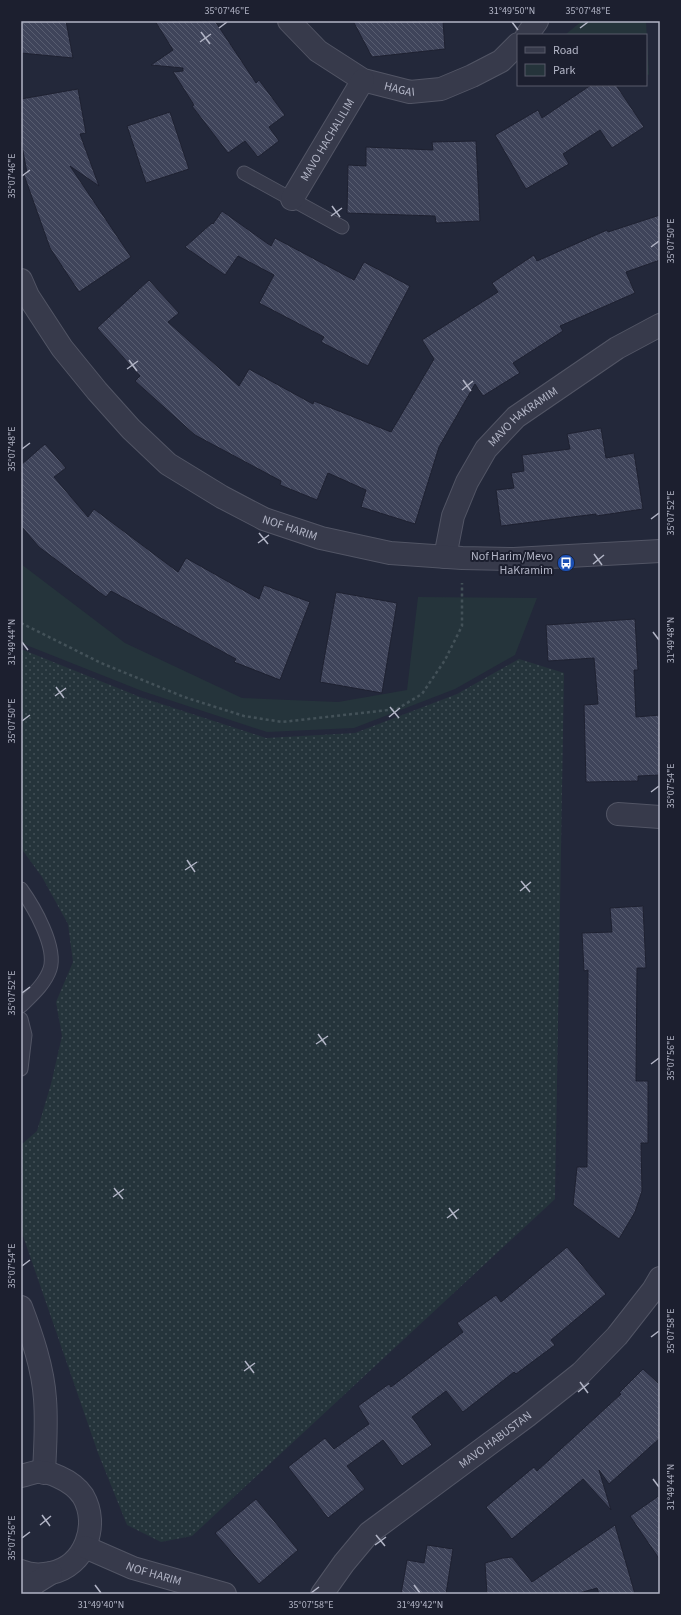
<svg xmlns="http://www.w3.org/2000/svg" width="681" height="1615" viewBox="0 0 681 1615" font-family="'Source Sans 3',sans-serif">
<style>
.grass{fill:url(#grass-dots)}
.park{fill:#25343b}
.building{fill:url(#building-back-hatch);stroke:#1e2131}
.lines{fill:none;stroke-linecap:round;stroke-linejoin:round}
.service-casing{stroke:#525565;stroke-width:15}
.minor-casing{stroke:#525565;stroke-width:24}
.tertiary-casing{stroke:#525565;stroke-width:24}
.path{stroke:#435158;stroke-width:2.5;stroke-dasharray:3 3;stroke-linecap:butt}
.service{stroke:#373a4b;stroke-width:13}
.minor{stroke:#373a4b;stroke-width:22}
.tertiary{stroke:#373a4b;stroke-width:22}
.ticks{fill:none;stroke:#b2b5c6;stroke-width:1.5}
.labels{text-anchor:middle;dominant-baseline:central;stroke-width:4;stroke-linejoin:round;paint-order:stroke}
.street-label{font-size:12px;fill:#b2b5c6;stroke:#1c1f2f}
.poi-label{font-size:12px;fill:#b2b5c6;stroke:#1c1f2f;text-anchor:end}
.neatline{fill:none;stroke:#b2b5c6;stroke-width:1.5}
.ticks-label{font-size:10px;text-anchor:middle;fill:#b2b5c6}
</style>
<defs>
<pattern id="grass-dots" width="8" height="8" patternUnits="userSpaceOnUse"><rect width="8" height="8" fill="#25343b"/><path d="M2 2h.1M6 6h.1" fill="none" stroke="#424f56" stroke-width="1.8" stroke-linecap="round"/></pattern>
<pattern id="building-back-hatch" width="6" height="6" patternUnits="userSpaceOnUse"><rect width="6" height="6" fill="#3f445a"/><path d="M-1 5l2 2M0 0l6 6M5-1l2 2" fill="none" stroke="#585d70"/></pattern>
</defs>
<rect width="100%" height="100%" fill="#23283a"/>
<!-- grass -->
<path class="grass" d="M21,649L140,697L266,738L355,733L457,694L519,659L564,673L555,1199L192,1536L161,1542L127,1525L98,1453L21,1230V1145L37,1131L51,1084L62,1036L56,1002L73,962L68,924L42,877L21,848Z"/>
<!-- park -->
<g class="park">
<path d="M582,21H646L649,75L646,74V35H568L566,34Z"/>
<path d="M21,564L125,643L242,698L338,702L407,690L418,597L537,598L515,655L455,689L354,728L267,732L142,691L21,643Z"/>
</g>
<!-- building -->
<g class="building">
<path d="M21,21H66L73,58L21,53Z"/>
<path d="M155,21H215L256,83L259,80L285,115L269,127L279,141L258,157L245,141L228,153L192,106L194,105L173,72L183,71V68L151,65L173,50Z"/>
<path d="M353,21H443L445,49L372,57Z"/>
<path d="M591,85H616L644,127L612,148L600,130L563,154L569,164L526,189L495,135L538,110L542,118Z"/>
<path d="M78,89L86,133L80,134L99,186L70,166L131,257L79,292L50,248L24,175L27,173L21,140V99Z"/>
<path d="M170,112L189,169L146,183L127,126Z"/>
<path d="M476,141L480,221L436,223L435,216L347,213L348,165L366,166V147L433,150L432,142Z"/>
<path d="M222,211L271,246L275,238L354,280L364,262L410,286L368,366L321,342L324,337L259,303L274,275L238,256L225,275L185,247L212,223L213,224Z"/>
<path d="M660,215V260L626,272L635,293L560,326L563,331L513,363L520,373L483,396L475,384L439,447L415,524L361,507L366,490L328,473L317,500L280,485L281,481L195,435L135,381L140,376L97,328L149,280L179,313L168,322L239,386L249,369L313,404L314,401L391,432L434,359L422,340L498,292L492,283L534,255L537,261L607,230L608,232Z"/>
<path d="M601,428L606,458L634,453L643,509L596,516V514L501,526L496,490L514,488L511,473L524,471L522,455L570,449L567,434Z"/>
<path d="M45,444L66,468L54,477L88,517L94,509L178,572L186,558L259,599L264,585L310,602L280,680L234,662L236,659L111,591L106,597L39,547L21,526V465Z"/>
<path d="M336,592L397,603L382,693L320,682Z"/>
<path d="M635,619L638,670H634L636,717L660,715V775L638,776V781L586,782L584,705L598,704L594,658L548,661L546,625Z"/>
<path d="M643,906L646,968H637L636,1081H648V1143H641L642,1191L635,1212L619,1239L573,1205L577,1167H587L588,970L584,971L582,933L612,932L610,908Z"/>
<path d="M567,1247L606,1294L551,1340L555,1345L516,1374L514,1372L463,1412L446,1391L412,1417L432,1445L402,1466L383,1440L347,1466L365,1489L328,1518L288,1467L325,1438L334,1449L369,1424L358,1406L389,1384L391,1387L463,1332L457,1323L496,1295L501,1302Z"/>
<path d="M643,1369L660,1385V1438L609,1484L599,1470L611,1510L583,1479L512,1539L486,1507L534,1467L537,1471L621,1394L619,1393Z"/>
<path d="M660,1495V1560L630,1516Z"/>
<path d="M256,1499L298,1550L259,1584L215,1533Z"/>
<path d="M615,1525L635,1594H599L597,1588L576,1594H487L485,1563L503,1558L512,1557L532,1582Z"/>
<path d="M427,1545L453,1549L446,1594H401L407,1560L424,1563Z"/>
</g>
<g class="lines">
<defs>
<g id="service">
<path d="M244,173L342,227"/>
<path d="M21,889C34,907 57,947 50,969C45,984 32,995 21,1006"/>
<path d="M21,1019L25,1035L21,1069"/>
</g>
<g id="minor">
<path id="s1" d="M289,21L318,51L363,80L410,92L441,89L472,76L501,61L518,44"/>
<path d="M527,35L537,21"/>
<path id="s2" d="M292,199L363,80"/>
<path id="s3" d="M445,557L453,516L467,482L486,449L516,417L617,348L660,325"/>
<path d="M618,814L660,817"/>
<path d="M21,1307C32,1336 43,1368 45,1399C47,1424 45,1449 44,1473"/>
<path id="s4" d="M322,1594L344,1563L369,1533L527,1416L581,1373L617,1336L653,1290L660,1278"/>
</g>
<g id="tertiary">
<path id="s5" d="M21,280L28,296L62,348L97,391L131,429L168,464L222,497L264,519L321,538L390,553L462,558L514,559L660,551"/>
<path d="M21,1476C26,1475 31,1473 36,1472C43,1471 53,1474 59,1477C68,1481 77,1487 83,1496C100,1525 85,1566 51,1573C41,1575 30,1575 21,1571"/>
<path id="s6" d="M85,1547L133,1568L225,1594"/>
<path d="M26,1594L35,1583L51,1573"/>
</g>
</defs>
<!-- service casing -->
<use href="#service" class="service-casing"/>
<!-- minor casing -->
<use href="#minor" class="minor-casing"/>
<!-- tertiary casing -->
<use href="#tertiary" class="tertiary-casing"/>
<!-- path -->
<path class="path" d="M21,623L101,663L184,697L244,716L282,722L397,709L422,694L445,660L462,626V583"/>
<!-- service -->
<use href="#service" class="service"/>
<!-- minor -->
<use href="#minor" class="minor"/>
<!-- tertiary -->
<use href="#tertiary" class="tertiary"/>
</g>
<!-- ticks -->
<path class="ticks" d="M512,22L518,30M219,28L227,22M580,28L588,22M201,32L210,44M200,42L211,34M22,176L30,170M332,206L340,217M331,216L342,208M651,247L659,241M129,360L137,371M127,369L138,361M463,380L471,391M462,390L473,381M22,449L30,443M651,519L659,513M259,533L268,544M258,543L269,535M594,554L602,565M593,564L604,555M653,632L659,640M22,642L28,650M56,687L64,698M55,696L66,688M390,707L399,718M389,717L400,708M22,721L30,715M651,792L659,786M187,860L195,872M185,870L197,862M521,881L530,892M520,891L531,882M22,993L30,987M318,1034L326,1045M316,1044L328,1036M651,1064L659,1058M114,1188L123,1199M113,1197L124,1189M449,1208L457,1219M447,1218L459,1209M22,1266L30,1260M651,1337L659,1331M245,1361L254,1373M244,1371L255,1363M580,1382L588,1393M578,1392L589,1383M653,1479L659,1487M42,1515L50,1526M40,1525L51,1516M376,1535L385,1546M22,1538L30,1532M375,1545L386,1537M95,1585L101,1593M414,1585L420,1593M311,1593L319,1587"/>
<!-- icons -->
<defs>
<symbol id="bus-disc" viewBox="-11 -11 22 22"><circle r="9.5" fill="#1a4fb4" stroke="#1c1f2f"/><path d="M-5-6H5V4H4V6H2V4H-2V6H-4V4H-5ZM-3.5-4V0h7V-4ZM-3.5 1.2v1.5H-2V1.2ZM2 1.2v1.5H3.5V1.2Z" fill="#fff"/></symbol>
</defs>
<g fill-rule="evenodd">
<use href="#bus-disc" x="556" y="553" width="20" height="20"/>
</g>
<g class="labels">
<!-- street labels -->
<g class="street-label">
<text stroke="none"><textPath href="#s1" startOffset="133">HAGAI</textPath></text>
<text stroke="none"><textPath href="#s2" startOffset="69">MAVO HACHALILIM</textPath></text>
<text stroke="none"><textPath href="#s3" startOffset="166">MAVO HAKRAMIM</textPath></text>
<text stroke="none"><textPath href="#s5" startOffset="375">NOF HARIM</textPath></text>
<text stroke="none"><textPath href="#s4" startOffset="234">MAVO HABUSTAN</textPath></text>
<text stroke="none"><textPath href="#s6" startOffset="74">NOF HARIM</textPath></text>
</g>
<!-- poi labels -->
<g class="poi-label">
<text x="553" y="556">Nof Harim/Mevo<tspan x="553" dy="14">HaKramim</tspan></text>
</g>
</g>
<!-- border -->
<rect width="681" height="1615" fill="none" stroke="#1c1f2f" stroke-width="44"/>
<!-- legend -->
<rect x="517" y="34" width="130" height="52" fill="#1c1f2f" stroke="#585b6b"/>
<rect x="525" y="47" width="20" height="6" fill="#373a4b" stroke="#585b6b"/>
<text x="553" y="54" font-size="12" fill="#b2b5c6">Road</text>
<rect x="525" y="64" width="20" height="12" fill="#25343b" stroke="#585b6b"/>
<text x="553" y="74" font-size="12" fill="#b2b5c6">Park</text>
<rect x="22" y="22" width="637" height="1571" class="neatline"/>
<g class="ticks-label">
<text x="227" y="14">35°07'46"E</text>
<text x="512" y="14">31°49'50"N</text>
<text x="588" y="14">35°07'48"E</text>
<text transform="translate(11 176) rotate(-90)" y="4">35°07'46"E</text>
<text transform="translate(670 241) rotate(-90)" y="4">35°07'50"E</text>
<text transform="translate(11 449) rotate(-90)" y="4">35°07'48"E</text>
<text transform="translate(670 513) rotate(-90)" y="4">35°07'52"E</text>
<text transform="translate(670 640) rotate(-90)" y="4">31°49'48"N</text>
<text transform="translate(11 642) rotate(-90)" y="4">31°49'44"N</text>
<text transform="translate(11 721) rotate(-90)" y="4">35°07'50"E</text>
<text transform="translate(670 786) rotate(-90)" y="4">35°07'54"E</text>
<text transform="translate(11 993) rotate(-90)" y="4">35°07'52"E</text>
<text transform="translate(670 1058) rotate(-90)" y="4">35°07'56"E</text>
<text transform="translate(11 1266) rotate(-90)" y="4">35°07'54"E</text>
<text transform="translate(670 1331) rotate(-90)" y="4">35°07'58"E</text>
<text transform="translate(670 1487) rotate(-90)" y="4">31°49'44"N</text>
<text transform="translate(11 1538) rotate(-90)" y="4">35°07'56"E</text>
<text x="101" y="1608">31°49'40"N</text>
<text x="311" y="1608">35°07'58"E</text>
<text x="420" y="1608">31°49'42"N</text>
</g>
</svg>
